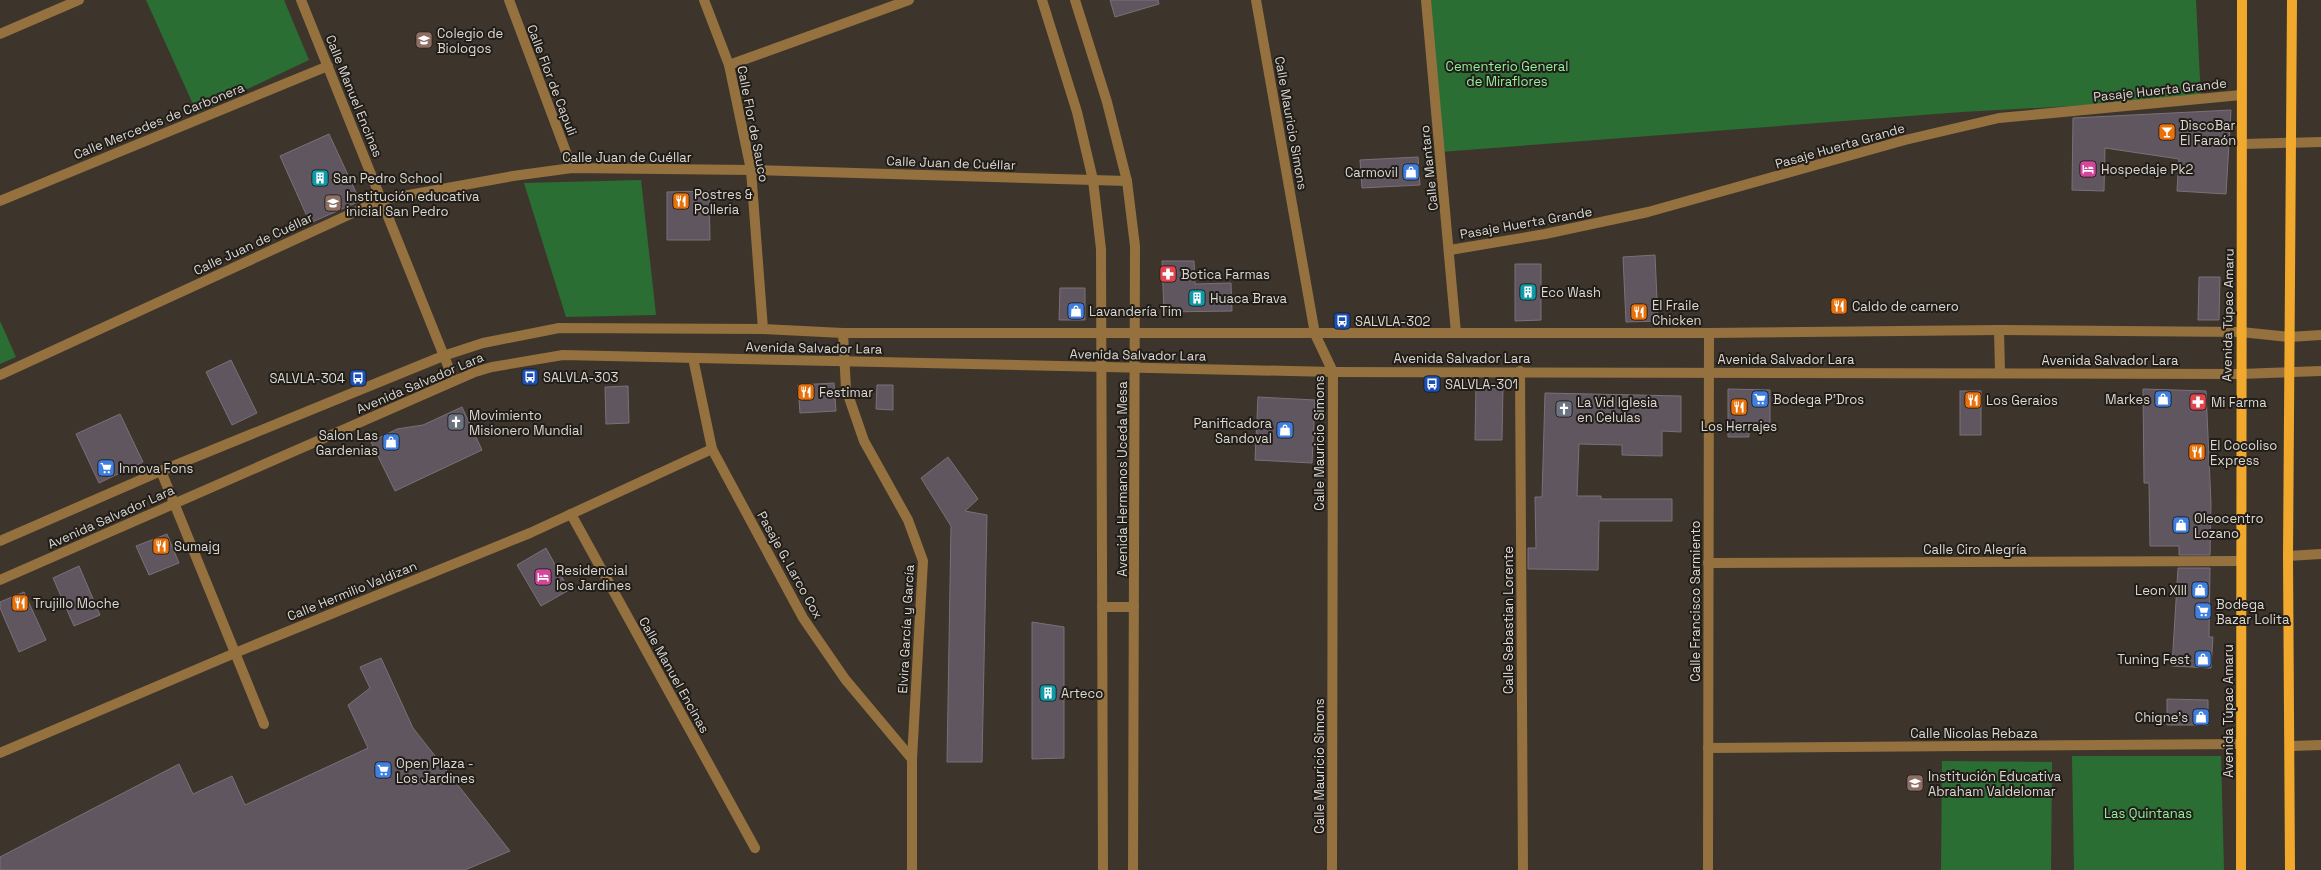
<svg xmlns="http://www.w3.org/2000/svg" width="2321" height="870" viewBox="0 0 2321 870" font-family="'Space Grotesk',sans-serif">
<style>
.green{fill:#2b6e34}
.building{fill:#60565f;stroke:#7b707a}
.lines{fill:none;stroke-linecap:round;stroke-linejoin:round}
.minor{stroke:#94713e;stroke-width:10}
.major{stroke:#f0a82d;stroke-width:10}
.labels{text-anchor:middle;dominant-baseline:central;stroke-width:4;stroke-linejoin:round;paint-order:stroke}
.poi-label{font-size:13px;fill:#ddd8d1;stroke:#211d19;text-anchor:start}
.park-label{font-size:13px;fill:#92f19a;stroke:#211d19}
.street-label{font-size:13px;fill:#ddd8d1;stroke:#211d19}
</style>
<rect width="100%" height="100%" fill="#3d352b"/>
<!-- green -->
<g class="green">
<path d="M146,0H284L309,60L197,113Z"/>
<path d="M1426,0H2196L2201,99L1962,112L1440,152Z"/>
<path d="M641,180L656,315L566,317L524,183Z"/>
<path d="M0,321L16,357L0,364Z"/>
<path d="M2072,756H2221L2224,870H2074Z"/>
<path d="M1942,761L2052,762L2051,870H1941Z"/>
</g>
<!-- building -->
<g class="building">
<path d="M1110,0H1158L1159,4L1115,17Z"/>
<path d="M2231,110L2226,194L2177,191L2179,159L2105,148L2104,191L2072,190L2073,118Z"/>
<path d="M329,134L360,201L310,223L280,156Z"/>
<path d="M1418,157L1420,185L1362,188L1360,160Z"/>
<path d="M709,191L710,240H667V192Z"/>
<path d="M1655,255L1658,321L1626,322L1623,257Z"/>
<path d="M1162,261H1194L1195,284L1231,283L1232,311L1164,312Z"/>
<path d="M1515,264H1541V320L1515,321Z"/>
<path d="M2199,277H2220L2219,320H2198Z"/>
<path d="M1060,288H1085V320H1059Z"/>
<path d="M231,360L257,413L232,425L206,372Z"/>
<path d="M834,383L836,411L800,413L798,385Z"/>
<path d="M877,385H893V410L876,409Z"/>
<path d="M628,386L629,423L606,424L605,387Z"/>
<path d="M1476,386L1503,387L1502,440H1475Z"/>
<path d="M1728,389L1770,390V425L1749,424V437H1728Z"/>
<path d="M2143,389L2206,391L2211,504L2210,555H2179V546H2150L2149,483H2144Z"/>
<rect x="1960" y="391" width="21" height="44"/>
<path d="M1545,393L1681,396V432L1662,431V456L1622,455V445L1579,444L1577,496H1601V499H1672V521H1599L1598,570L1528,569V548H1536L1535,497H1542Z"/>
<path d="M1258,397L1315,400L1312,463L1255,460Z"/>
<path d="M462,407L482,450L395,491L371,442L397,429L423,425Z"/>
<path d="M120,414L143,462L99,483L76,434Z"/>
<path d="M948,457L978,499L965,511L987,515L982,762H947L951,526L921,478Z"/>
<path d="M167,534L179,563L149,575L136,546Z"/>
<path d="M546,548L569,590L541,606L517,565Z"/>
<path d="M79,566L100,615L74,626L53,578Z"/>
<path d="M2178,568H2210L2209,637H2213L2211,668L2172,666Z"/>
<path d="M24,592L46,640L19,652L0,608V602Z"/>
<path d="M1032,622L1064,627V758L1032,759Z"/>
<path d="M381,658L413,728L510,851L465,870H0V857L179,764L193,794L232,776L245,805L368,748L348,705L370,688L360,667Z"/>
<path d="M2167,699L2208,700V725H2167Z"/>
</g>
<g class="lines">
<!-- minor -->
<g class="minor">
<path d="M301,0L454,381"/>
<path d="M509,0L572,168"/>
<path d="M704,0L729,65L751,170L763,329"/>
<path d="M1042,0L1077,112L1093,180L1101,249L1103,870"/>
<path d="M1075,0L1107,102L1127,181L1135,246L1133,870"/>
<path d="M1256,0L1315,334L1333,372L1332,870"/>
<path d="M1426,0L1456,333"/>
<path d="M0,34L79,0"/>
<path d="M729,65L909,0"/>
<path d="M2243,144L2321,142"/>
<path d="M0,201L328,66"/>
<path d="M1450,250L1545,234L1648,212L1905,140L1999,118L2241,95"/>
<path d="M1999,330L2000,372"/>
<path d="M843,333L846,389L864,441L908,520L923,561L912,759V870"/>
<path d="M693,358L712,449L803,618L845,679L912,759"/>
<path d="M1520,371L1523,870"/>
<path d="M0,375L381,200L513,176L572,168L751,170L1127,181"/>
<path d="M161,471L264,724"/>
<path d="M571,514L755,848"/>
<path d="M0,541L161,471L443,356L483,343L559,328L763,329L843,333H1709L1999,330L2241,332L2289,337L2321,335"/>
<path d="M2288,556L2321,554"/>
<path d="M1708,563L2241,561"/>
<path d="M0,580L475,372L492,367L563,355L1333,372L2240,374L2321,371"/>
<path d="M1102,607H1134"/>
<path d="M2291,746L2321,745"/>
<path d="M1708,748L2241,744"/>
<path d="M0,753L235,653L530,533L712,449"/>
<path d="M1708,870L1709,333"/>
</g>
<!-- major -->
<g class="major">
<path d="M2241,870L2242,0"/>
<path d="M2290,870L2288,556L2292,0"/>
</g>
</g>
<!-- icons -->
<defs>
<symbol id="school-square" viewBox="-11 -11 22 22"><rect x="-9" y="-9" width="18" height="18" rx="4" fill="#8d6e63" stroke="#211d19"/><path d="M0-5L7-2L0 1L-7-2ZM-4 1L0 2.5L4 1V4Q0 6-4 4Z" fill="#fff"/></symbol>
<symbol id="bar-square" viewBox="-11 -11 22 22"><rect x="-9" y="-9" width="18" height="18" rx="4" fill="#e8710a" stroke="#211d19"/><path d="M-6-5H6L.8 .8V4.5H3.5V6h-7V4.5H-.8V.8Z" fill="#fff"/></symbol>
<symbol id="hotel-square" viewBox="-11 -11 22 22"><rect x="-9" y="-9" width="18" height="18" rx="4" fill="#d1479c" stroke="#211d19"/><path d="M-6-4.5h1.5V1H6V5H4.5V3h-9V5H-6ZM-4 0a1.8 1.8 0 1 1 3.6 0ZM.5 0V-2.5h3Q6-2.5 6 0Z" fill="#fff"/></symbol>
<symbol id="shop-square" viewBox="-11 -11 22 22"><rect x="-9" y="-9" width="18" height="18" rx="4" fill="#3f7fe0" stroke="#211d19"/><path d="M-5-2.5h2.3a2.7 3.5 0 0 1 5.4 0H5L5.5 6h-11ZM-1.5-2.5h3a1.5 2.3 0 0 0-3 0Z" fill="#fff"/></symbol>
<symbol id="building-square" viewBox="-11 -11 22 22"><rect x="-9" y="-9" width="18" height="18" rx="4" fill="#0f9aa8" stroke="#211d19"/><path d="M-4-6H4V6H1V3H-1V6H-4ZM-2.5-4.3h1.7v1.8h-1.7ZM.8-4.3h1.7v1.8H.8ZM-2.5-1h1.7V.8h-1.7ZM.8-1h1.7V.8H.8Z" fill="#fff"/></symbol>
<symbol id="restaurant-square" viewBox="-11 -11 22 22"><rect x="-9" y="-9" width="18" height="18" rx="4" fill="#e8710a" stroke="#211d19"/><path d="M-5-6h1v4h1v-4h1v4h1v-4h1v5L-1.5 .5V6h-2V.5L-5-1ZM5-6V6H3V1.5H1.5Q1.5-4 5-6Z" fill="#fff"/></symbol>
<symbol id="pharmacy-square" viewBox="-11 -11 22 22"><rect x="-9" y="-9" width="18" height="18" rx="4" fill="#e0444e" stroke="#211d19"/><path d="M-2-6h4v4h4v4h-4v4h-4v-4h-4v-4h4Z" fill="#fff"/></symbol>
<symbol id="bus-square" viewBox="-11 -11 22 22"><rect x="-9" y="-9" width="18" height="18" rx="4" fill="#1a4fb4" stroke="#211d19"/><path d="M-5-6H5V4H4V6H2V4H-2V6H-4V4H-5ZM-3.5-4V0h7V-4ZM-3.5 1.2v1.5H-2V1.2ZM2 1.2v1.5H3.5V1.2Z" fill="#fff"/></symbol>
<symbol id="supermarket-square" viewBox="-11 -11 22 22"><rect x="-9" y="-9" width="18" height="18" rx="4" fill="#3f7fe0" stroke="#211d19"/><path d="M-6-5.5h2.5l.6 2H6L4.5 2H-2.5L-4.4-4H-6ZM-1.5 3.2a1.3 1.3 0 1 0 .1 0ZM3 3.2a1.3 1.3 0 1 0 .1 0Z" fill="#fff"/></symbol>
<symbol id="church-square" viewBox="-11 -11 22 22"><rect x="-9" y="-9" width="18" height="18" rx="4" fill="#6b7280" stroke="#211d19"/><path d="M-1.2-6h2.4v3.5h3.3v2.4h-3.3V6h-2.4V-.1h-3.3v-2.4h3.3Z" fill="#fff"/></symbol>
</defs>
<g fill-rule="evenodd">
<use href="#school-square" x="414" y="30" width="20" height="20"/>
<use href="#bar-square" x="2157" y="122" width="20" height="20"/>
<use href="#hotel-square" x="2078" y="159" width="20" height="20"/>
<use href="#shop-square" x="1401" y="162" width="20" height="20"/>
<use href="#building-square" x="310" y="168" width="20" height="20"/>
<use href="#restaurant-square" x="671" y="191" width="20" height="20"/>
<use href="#school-square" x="323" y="193" width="20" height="20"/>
<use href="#pharmacy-square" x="1158" y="264" width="20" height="20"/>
<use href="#building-square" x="1518" y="282" width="20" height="20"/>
<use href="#building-square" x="1187" y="288" width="20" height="20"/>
<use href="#restaurant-square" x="1829" y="296" width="20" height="20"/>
<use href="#shop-square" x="1066" y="301" width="20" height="20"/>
<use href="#restaurant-square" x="1629" y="302" width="20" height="20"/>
<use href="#bus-square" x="1332" y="311" width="20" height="20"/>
<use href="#bus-square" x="520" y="367" width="20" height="20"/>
<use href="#bus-square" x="348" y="368" width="20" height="20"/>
<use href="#bus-square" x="1422" y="374" width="20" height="20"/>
<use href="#restaurant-square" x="796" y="382" width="20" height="20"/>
<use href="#supermarket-square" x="1750" y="389" width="20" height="20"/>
<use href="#shop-square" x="2153" y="389" width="20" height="20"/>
<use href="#restaurant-square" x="1963" y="390" width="20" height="20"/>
<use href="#pharmacy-square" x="2188" y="392" width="20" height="20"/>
<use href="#restaurant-square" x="1729" y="397" width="20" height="20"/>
<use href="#church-square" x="1554" y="399" width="20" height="20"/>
<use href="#church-square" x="446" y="412" width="20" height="20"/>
<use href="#shop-square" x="1275" y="420" width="20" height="20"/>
<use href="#shop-square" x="381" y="432" width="20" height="20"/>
<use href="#restaurant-square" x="2187" y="442" width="20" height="20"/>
<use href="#supermarket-square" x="96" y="458" width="20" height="20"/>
<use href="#shop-square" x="2171" y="515" width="20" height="20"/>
<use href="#restaurant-square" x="151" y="536" width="20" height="20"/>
<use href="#hotel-square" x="533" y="567" width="20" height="20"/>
<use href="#shop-square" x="2190" y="580" width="20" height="20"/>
<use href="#restaurant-square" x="10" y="593" width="20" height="20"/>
<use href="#supermarket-square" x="2193" y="601" width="20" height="20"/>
<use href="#shop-square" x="2193" y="649" width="20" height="20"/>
<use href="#building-square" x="1038" y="683" width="20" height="20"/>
<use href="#shop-square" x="2191" y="707" width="20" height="20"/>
<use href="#supermarket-square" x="373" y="760" width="20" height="20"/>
<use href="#school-square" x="1905" y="773" width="20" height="20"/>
</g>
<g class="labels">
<!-- poi labels -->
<g class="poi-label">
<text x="437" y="33">Colegio de<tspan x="437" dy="15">Biologos</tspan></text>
<text x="2180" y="125">DiscoBar<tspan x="2180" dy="15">El Faraón</tspan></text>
<text x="2101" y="169">Hospedaje Pk2</text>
<text x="1398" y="172" text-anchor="end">Carmovil</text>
<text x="333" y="178">San Pedro School</text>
<text x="694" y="194">Postres &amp;<tspan x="694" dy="15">Polleria</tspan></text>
<text x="346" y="196">Institución educativa<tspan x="346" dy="15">inicial San Pedro</tspan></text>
<text x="1181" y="274">Botica Farmas</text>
<text x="1541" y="292">Eco Wash</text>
<text x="1210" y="298">Huaca Brava</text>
<text x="1652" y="305">El Fraile<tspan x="1652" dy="15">Chicken</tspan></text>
<text x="1852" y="306">Caldo de carnero</text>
<text x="1089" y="311">Lavandería Tim</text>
<text x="1355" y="321">SALVLA-302</text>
<text x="543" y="377">SALVLA-303</text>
<text x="345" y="378" text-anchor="end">SALVLA-304</text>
<text x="1445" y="384">SALVLA-301</text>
<text x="819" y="392">Festimar</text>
<text x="1773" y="399">Bodega P'Dros</text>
<text x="2150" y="399" text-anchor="end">Markes</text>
<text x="1986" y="400">Los Geraios</text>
<text x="1577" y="402">La Vid Iglesia<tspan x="1577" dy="15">en Celulas</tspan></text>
<text x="2211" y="402">Mi Farma</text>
<text x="469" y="415">Movimiento<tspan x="469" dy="15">Misionero Mundial</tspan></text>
<text x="1272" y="423" text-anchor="end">Panificadora<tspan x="1272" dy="15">Sandoval</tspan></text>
<text x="1739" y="426" text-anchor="middle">Los Herrajes</text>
<text x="378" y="435" text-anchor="end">Salon Las<tspan x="378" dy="15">Gardenias</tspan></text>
<text x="2210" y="445">El Cocoliso<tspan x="2210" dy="15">Express</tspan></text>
<text x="119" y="468">Innova Fons</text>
<text x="2194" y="518">Oleocentro<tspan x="2194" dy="15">Lozano</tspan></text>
<text x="174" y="546">Sumajg</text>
<text x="556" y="570">Residencial<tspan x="556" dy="15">los Jardines</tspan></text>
<text x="2187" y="590" text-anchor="end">Leon XIII</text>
<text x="33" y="603">Trujillo Moche</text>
<text x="2216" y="604">Bodega<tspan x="2216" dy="15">Bazar Lolita</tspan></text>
<text x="2190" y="659" text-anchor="end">Tuning Fest</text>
<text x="1061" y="693">Arteco</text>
<text x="2188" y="717" text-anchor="end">Chigne's</text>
<text x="396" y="763">Open Plaza -<tspan x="396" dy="15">Los Jardines</tspan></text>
<text x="1928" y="776">Institución Educativa<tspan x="1928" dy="15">Abraham Valdelomar</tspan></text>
</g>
<!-- park labels -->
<g class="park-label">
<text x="1507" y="66">Cementerio General<tspan x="1507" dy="15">de Miraflores</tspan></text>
<text x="2148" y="813">Las Quintanas</text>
</g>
<!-- street labels -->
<g class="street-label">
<text transform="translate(552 80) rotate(69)">Calle Flor de Capuli</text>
<text transform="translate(2160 90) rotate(-6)">Pasaje Huerta Grande</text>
<text transform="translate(354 96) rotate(68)">Calle Manuel Encinas</text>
<text transform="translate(159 121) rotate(-22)">Calle Mercedes de Carbonera</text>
<text transform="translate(1291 123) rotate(80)">Calle Mauricio Simons</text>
<text transform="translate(753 124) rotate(79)">Calle Flor de Sauco</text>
<text transform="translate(1840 146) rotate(-16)">Pasaje Huerta Grande</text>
<text x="627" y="157">Calle Juan de Cuéllar</text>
<text transform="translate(951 163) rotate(2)">Calle Juan de Cuéllar</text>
<text transform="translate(1429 168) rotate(-96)">Calle Mantaro</text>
<text transform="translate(1526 223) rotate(-10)">Pasaje Huerta Grande</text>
<text transform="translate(253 244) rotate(-25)">Calle Juan de Cuéllar</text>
<text transform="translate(2228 315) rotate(-89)">Avenida Túpac Amaru</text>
<text transform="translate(814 348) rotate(1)">Avenida Salvador Lara</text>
<text transform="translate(1138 355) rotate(1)">Avenida Salvador Lara</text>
<text x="1462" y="358">Avenida Salvador Lara</text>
<text x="1786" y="359">Avenida Salvador Lara</text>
<text x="2110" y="360">Avenida Salvador Lara</text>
<text transform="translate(420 383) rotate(-23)">Avenida Salvador Lara</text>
<text transform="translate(1319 443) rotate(-90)">Calle Mauricio Simons</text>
<text transform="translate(1122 479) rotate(-90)">Avenida Hermanos Uceda Mesa</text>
<text transform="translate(111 517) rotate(-24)">Avenida Salvador Lara</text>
<text x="1975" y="549">Calle Ciro Alegría</text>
<text transform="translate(790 565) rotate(61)">Pasaje G. Larco Cox</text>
<text transform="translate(352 591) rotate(-22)">Calle Hermilio Valdizan</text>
<text transform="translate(1695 601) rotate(-90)">Calle Francisco Sarmiento</text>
<text transform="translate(1508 620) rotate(-90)">Calle Sebastian Lorente</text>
<text transform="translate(906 629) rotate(-87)">Elvira García y García</text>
<text transform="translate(674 675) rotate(61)">Calle Manuel Encinas</text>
<text transform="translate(2228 711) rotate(-90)">Avenida Túpac Amaru</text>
<text x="1974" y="733">Calle Nicolas Rebaza</text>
<text transform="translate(1319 766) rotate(-90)">Calle Mauricio Simons</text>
</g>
</g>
</svg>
